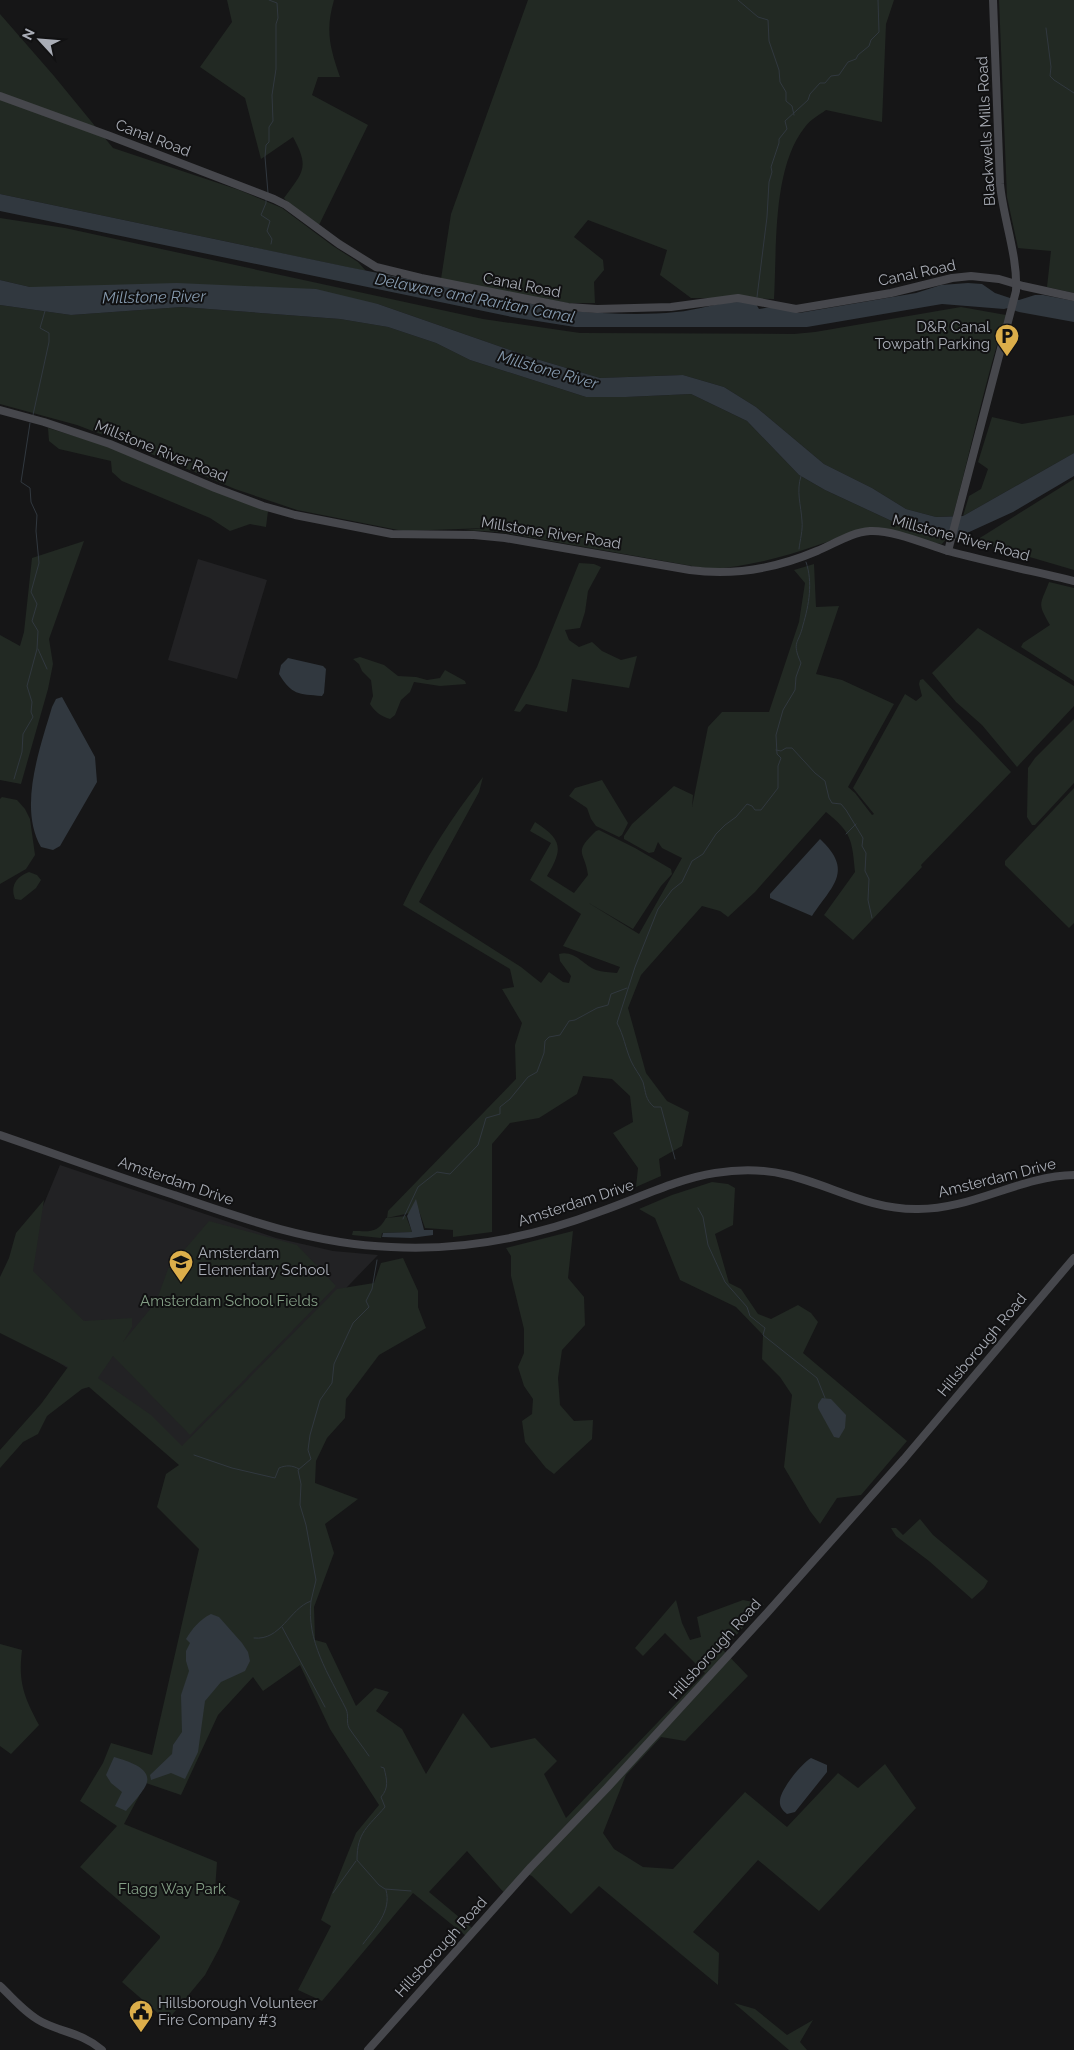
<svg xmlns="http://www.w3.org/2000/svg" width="1074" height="2050" viewBox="0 0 1074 2050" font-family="Raleway,sans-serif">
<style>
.built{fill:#222224}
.green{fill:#222923}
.water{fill:#31383f}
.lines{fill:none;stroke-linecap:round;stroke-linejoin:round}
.stream{stroke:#31383f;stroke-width:1}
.secondary{stroke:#46474c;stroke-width:8}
.labels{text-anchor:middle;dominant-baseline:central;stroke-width:4;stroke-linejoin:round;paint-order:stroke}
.street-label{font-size:15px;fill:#a9adb6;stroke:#111112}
.poi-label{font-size:15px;fill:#a9adb6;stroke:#111112;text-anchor:start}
.park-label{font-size:15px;fill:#839e85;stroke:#111112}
.water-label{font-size:16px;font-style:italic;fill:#8599ad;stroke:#111112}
</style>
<rect width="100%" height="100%" fill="#161617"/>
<!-- built -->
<g class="built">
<path d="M198,559L267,580L237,679L168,660Z"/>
<path d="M60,1165L276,1238L333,1251L378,1255L185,1455L84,1378L0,1327V1310Z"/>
</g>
<!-- green -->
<g class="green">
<path d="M227,0H334C325,31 330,48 340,77H318L312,95L368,125L319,225L288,203L284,198C303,172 310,168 293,137L261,159L245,98L200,67L232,22Z"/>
<path d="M528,0H894L886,24L882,122L826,110C819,115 810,120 805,127C772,168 777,248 774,299L691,298L660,275L667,250L588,220L574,237L603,260L604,270L594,282L595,303H568L441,279L451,214Z"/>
<path d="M999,0H1074V293L1047,287L1051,251L1018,248L1007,197Z"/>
<path d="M0,14L54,76L113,148L239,190L282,208L333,246L358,262L366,271L0,194Z"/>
<path d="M0,218L65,228L483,319L580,333L794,334L815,332L961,307L1006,315C985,381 971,449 953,516L936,517L906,509L872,488L824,464L756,407L724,387L683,375L600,378L533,358L378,304L30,287L0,280Z"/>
<path d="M0,305L71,315L182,307L340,319L388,327L436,343L470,360L586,397H626L691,394L747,421L799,475L825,490L911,530L948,537L942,544C921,542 890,526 871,528C850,530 840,538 821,544C784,557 748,567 709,569L499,532L463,530L487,528L403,531L297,510L235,489L132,446L77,425L0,404Z"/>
<path d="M1074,415V453L963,516L969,496L981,489L988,469L978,462L992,417L1022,424Z"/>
<path d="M48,428L114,448L195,484L268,511L266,527L250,524L230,531L210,518L122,481L112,472L111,461L59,449L49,441Z"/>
<path d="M1074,479V570L975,541Z"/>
<path d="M84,541L49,639L53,664L48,689L21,784L0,780V635L20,646L24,632L32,558Z"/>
<path d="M579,563L594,564L601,567L588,591L585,612L580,628L565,630L569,640L579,647L592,642L602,651L621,660L637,656L629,688L572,679L567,712L526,704L520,712L514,711L537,667Z"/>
<path d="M814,564L816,607L839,606L816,674L842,680L894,704L848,787L855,793L872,815L874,814L853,788L905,694L916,701L922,696L919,684L920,680L923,679L1011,772L921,865L922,867L853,940L824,915L855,872C852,840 852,833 826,812L755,892L728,917L720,911L702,906L641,975L628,1008L646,1073L667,1101L689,1112L682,1146L659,1159L661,1176L636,1187L638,1168L613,1133L633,1122L630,1096L612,1079L583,1076L577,1094L539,1118L510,1123L492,1144V1232L453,1237V1230L425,1228L419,1211L387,1218L388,1211L516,1079L515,1045L522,1023L502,989L514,987L510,969L403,905C424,860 452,817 483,777L479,792L419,902L521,967L541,983L549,972L563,982L569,983L571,976L560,961L559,954C575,950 583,965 596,970C602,972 610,972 617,973L620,967L563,946L581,914L530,880L551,843L530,831L535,822C563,840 563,849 547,876L574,893L588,875C585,851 572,854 596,831L599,830L635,848L671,869L672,874L661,886L633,929L587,902L639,934L682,858L662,848L658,842L654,852L649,853L624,839V836L632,824L674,786L693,795L692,807L708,727L722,712H769L799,622L805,583L794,570Z"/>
<path d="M1049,582L1074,588V681L1021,647L1023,643L1050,625C1037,602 1040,606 1049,582Z"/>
<path d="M978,628L1074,686V706L1017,767L982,725L956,702L932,673Z"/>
<path d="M360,657L384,665L398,676L416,677L427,680L440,678L445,670L465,681L466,684L440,686L414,682L410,692L401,700L395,715L390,719C382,717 374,711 370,704L373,696L371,680L362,671L359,664L353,659Z"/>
<path d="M1074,719V783L1035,825H1032L1027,817L1028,768L1035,758Z"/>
<path d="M602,780L628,823L622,835L619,837L596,826L591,819L587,808L569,796L575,788Z"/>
<path d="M1074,788V923L1069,928L1005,865V861Z"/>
<path d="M2,797L17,800L25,809L30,819L35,855L26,869L0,884V799Z"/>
<path d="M29,872L37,875L41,880L36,888L21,900L15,899C10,886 16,877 29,872Z"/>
<path d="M712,1182L728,1184L735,1188L733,1225L715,1234L729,1283L741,1289L758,1314L771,1319L798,1305L811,1313L818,1322L803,1353L907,1441L861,1495L837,1498L820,1524L810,1511L784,1467L792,1395L780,1377L762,1359L763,1335L736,1307L680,1280L655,1218L639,1209L672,1195Z"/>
<path d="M44,1200L33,1271L84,1321L132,1318V1327L123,1342L156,1302L168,1269L209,1221L297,1245L336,1286L190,1435L113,1356L98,1378L151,1415L182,1446L337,1289L374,1283L381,1263L403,1258L418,1291V1307L426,1328L379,1355L346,1399L345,1418L327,1438L316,1461L315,1483L358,1499L325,1524L334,1553L314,1607L315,1640L326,1643L356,1706L375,1688L389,1692L376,1711L402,1729L426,1774L463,1713L491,1748L535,1738L557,1761L544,1774L566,1818L705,1673L665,1633L643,1656L635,1648L676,1600L682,1623L690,1640L701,1637L697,1617L743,1600L764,1604L723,1650L748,1676L685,1741L661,1737L626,1775L603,1833L614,1849L643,1867L673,1869L745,1792L787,1827L838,1773L858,1788L885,1764L916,1808L819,1911L758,1860L693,1932L719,1953L718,1985L599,1886L571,1914L532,1876L527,1874L507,1896L467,1851L429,1892L472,1928L466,1936L413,1893L322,2001L298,1990L331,1926L321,1920L356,1833L379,1805L330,1729L300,1665L263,1691L253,1677L218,1715L181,1795L146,1783L124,1824L217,1862L215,1890L240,1901L220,1947L205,1975L167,2021L122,1982L160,1938V1936L80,1867L117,1826L80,1801L103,1763L111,1743L152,1755L199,1549L157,1507L166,1474L179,1465L89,1387L82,1389L47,1416L38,1434L23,1442L0,1468V1450L41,1404L68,1367L0,1333V1277L9,1258L16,1233Z"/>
<path d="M406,1216L412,1232L382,1233L381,1238L352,1235L353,1231C370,1231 377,1234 386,1218Z"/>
<path d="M573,1231L568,1278L584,1297L585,1325L562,1350L558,1378L560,1405L574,1421L593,1420L592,1439L554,1474L546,1468L525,1442L522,1421L532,1414L533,1399L524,1386L518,1367L524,1353V1329L511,1276V1256L506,1248Z"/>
<path d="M920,1519L933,1535L988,1581L984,1588L972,1599L929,1561L896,1536L891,1528H896L903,1535Z"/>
<path d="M0,1644L22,1650C18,1682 24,1697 39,1725L11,1754L0,1746Z"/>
<path d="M734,2003L755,2009L787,2035L813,2020L800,2042L807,2050H789Z"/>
</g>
<!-- water -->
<g class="water">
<path d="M0,194L348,267L567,311C603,313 640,316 676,312C702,310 729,297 756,304L759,309L771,307L799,313L916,293L941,285L968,283L982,284L995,293L1010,298L1019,300L1035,295H1043L1074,301V322L1019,312L1008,308L1004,309L942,304L807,327H575L512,317L0,211Z"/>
<path d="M0,280L30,287L177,283L316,289L378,304L533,358L600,378L683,375L724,387L756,407L824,464L872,488L906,509L936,517L963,516L1074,453V476L1013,512L956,538L911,530L825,490L799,475L747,421L691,394L626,397H586L470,360L436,343L388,327L340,319L182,307L71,315L0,305Z"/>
<path d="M288,658L323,666L326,669L324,693L322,696C298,694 292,695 279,674L281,665Z"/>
<path d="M62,697L95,757L97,782L60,846L53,850L41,847C18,807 40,748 52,707L56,699Z"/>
<path d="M820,839C854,871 833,885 812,916L770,898V894Z"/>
<path d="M416,1199L424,1230H433V1235L411,1238L382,1237L383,1233L412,1232L407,1216Z"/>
<path d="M822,1398L831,1399L846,1415L845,1428L839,1438L834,1437L818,1408V1404Z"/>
<path d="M211,1614L219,1617L242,1643L248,1652L250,1661L245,1671L221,1682L205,1701L198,1752L185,1779L171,1773L151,1780L150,1775L172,1754L173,1745L182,1732L181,1695L189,1671L186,1661V1651L190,1643L186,1639C193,1628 199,1620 211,1614Z"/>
<path d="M114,1757C124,1760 151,1767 147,1782C146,1789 131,1805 126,1811L115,1806L122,1792L111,1783L106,1775Z"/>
<path d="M811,1758L827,1765V1772L795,1812L787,1814C783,1811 779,1807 780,1800C781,1789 801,1764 811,1758Z"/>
</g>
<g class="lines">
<!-- stream -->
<g class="stream">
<path d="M738,0L758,17L768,20L769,41L779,70L780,82L786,92V101L792,106L794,115"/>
<path d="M1046,28L1051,67L1050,76L1054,80L1074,93"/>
<path d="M268,193L265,157L266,145L269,142V127L273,121L272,95L276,69V24L278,18L277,3L269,0"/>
<path d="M266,199V203L261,215L270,221L267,231L272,239L271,244"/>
<path d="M757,297L767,217L769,182L772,172L771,167L779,143V139L787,129L785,121L808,100L810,94L820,83H825L831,76L839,75L848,62L856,59L858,55L869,46L871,40L879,32L878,0"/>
<path d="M33,415L49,342V333L40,328L45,311"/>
<path d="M799,549C800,540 803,530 802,521C801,505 796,491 801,476"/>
<path d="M38,649L47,669"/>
<path d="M776,750L781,751L786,748H792L815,773L825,781L829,798L832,803L841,804L846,810L863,838L862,846L866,853L865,871L869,879L868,900L872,918"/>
<path d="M14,779L22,752L23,734L33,717L31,712L32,702L27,686L37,649L38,631L32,621L37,604L31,592L39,563L36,531L37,515L31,502L30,488L21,482L30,423"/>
<path d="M846,834L856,824"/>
<path d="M675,1159L661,1107H654C645,1099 646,1093 643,1082C640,1075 634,1068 631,1061C625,1047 624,1036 617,1023L635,967L658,909L672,890L682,882L692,861L703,854L716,834L725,825L736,817L747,804L752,806L755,810H761L778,788V766L781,758L777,754L776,735L783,710L795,690L796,677L801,663C791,641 799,644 803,625C809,605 813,582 806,562"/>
<path d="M698,1208L703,1217L708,1245L725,1282L747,1307L750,1316L765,1328L763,1335L817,1378L825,1398"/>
<path d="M403,1219L418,1187L437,1172L450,1174L478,1145L486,1118L500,1114V1107L510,1099L528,1077L537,1072L544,1053L545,1041L549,1037L560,1035L569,1021L575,1020L597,1008L608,1005L611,994L627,988"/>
<path d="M194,1455L232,1468L275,1478L279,1468C286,1465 292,1465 299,1469"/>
<path d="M311,1601C306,1641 329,1675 346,1709C349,1715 346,1722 349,1728C355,1737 363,1747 369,1756"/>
<path d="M282,1627L325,1707"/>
<path d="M254,1638C281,1641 289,1609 311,1601L316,1580L306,1525L300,1505L301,1484L298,1470L311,1459L308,1450L310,1435L320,1400L332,1383L334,1364L353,1323L369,1307L366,1301L372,1289L377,1260"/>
<path d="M381,1767L384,1768C387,1780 389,1788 381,1797L385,1807C368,1827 357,1832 357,1860L379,1885L385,1889L411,1891"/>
<path d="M333,1893L356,1861"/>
<path d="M363,1944C375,1928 392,1911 386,1890"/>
</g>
<!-- secondary -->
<g class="secondary">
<path d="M0,96L110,136L274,199L286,205L339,244L376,267L421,278L568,307L597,309L671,307L738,298L796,309L891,293L952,278L971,276L999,279L1023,286L1074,297"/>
<path d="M0,410L44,422L110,444L215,488L263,506L295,515L392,534L474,535L505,538L690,570C733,576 777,568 817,551C834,544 852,532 870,531C894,530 925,544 948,551C989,562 1032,571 1074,581"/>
<path d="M948,551L1016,291C1018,256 1003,218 1000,184L993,0"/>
<path d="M0,1135C58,1155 116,1176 174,1195C246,1220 315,1244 391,1247C462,1251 533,1237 599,1212C637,1199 676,1179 715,1173C739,1169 764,1169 788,1175C833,1186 868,1209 916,1209C972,1210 1019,1176 1074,1175"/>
<path d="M0,1986C13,1998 26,2014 42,2022C64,2033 82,2033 102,2050"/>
<path d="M368,2050L531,1867L607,1788L767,1613L904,1459L1074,1258"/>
</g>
</g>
<!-- icons -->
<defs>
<symbol id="parking-pin" viewBox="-11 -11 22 30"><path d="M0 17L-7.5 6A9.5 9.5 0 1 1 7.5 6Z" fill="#dcae4a" stroke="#111112"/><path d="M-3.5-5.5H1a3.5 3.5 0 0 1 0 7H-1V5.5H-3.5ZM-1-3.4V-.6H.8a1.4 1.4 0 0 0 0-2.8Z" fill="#111"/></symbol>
<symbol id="school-pin" viewBox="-11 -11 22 30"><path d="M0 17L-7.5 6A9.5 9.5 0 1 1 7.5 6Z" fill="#dcae4a" stroke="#111112"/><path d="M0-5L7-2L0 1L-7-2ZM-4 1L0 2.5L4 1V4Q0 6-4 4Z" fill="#111"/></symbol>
<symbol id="civic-pin" viewBox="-11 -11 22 30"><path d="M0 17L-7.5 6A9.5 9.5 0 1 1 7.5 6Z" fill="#dcae4a" stroke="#111112"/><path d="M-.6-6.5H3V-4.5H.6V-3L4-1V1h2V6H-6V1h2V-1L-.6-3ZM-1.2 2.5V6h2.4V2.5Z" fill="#111"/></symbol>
</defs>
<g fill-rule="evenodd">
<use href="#parking-pin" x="993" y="322" width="28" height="38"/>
<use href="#school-pin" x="167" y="1248" width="28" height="38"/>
<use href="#civic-pin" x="127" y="1998" width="28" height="38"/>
</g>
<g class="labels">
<!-- street labels -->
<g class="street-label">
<text transform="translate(986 131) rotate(-93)">Blackwells Mills Road</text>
<text transform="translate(153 138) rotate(21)">Canal Road</text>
<text transform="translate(917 273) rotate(-12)">Canal Road</text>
<text transform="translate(522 285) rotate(11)">Canal Road</text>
<text transform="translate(161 451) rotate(22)">Millstone River Road</text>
<text transform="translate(551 533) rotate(9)">Millstone River Road</text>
<text transform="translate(961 538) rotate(15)">Millstone River Road</text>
<text transform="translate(997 1178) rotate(-14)">Amsterdam Drive</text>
<text transform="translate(176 1181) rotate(19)">Amsterdam Drive</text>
<text transform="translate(576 1203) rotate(-18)">Amsterdam Drive</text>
<text transform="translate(982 1345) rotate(-50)">Hillsborough Road</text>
<text transform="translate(715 1649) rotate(-48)">Hillsborough Road</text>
<text transform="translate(441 1947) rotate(-48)">Hillsborough Road</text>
</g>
<!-- poi labels -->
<g class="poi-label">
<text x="990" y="327" text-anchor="end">D&amp;R Canal<tspan x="990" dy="17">Towpath Parking</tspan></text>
<text x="198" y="1253">Amsterdam<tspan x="198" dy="17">Elementary School</tspan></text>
<text x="158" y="2003">Hillsborough Volunteer<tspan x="158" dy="17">Fire Company #3</tspan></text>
</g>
<!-- park labels -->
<g class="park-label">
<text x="229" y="1301">Amsterdam School Fields</text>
<text x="172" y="1889">Flagg Way Park</text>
</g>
<!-- water labels -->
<g class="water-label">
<text transform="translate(154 297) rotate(-1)">Millstone River</text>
<text transform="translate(475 298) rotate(11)">Delaware and Raritan Canal</text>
<text transform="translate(548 370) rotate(16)">Millstone River</text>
</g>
</g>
<!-- north arrow -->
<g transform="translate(40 40) rotate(296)" stroke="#111112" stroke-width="4" paint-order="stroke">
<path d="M0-4L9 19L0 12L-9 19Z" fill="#a9adb6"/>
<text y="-8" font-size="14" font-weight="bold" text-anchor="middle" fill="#a9adb6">N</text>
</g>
</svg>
